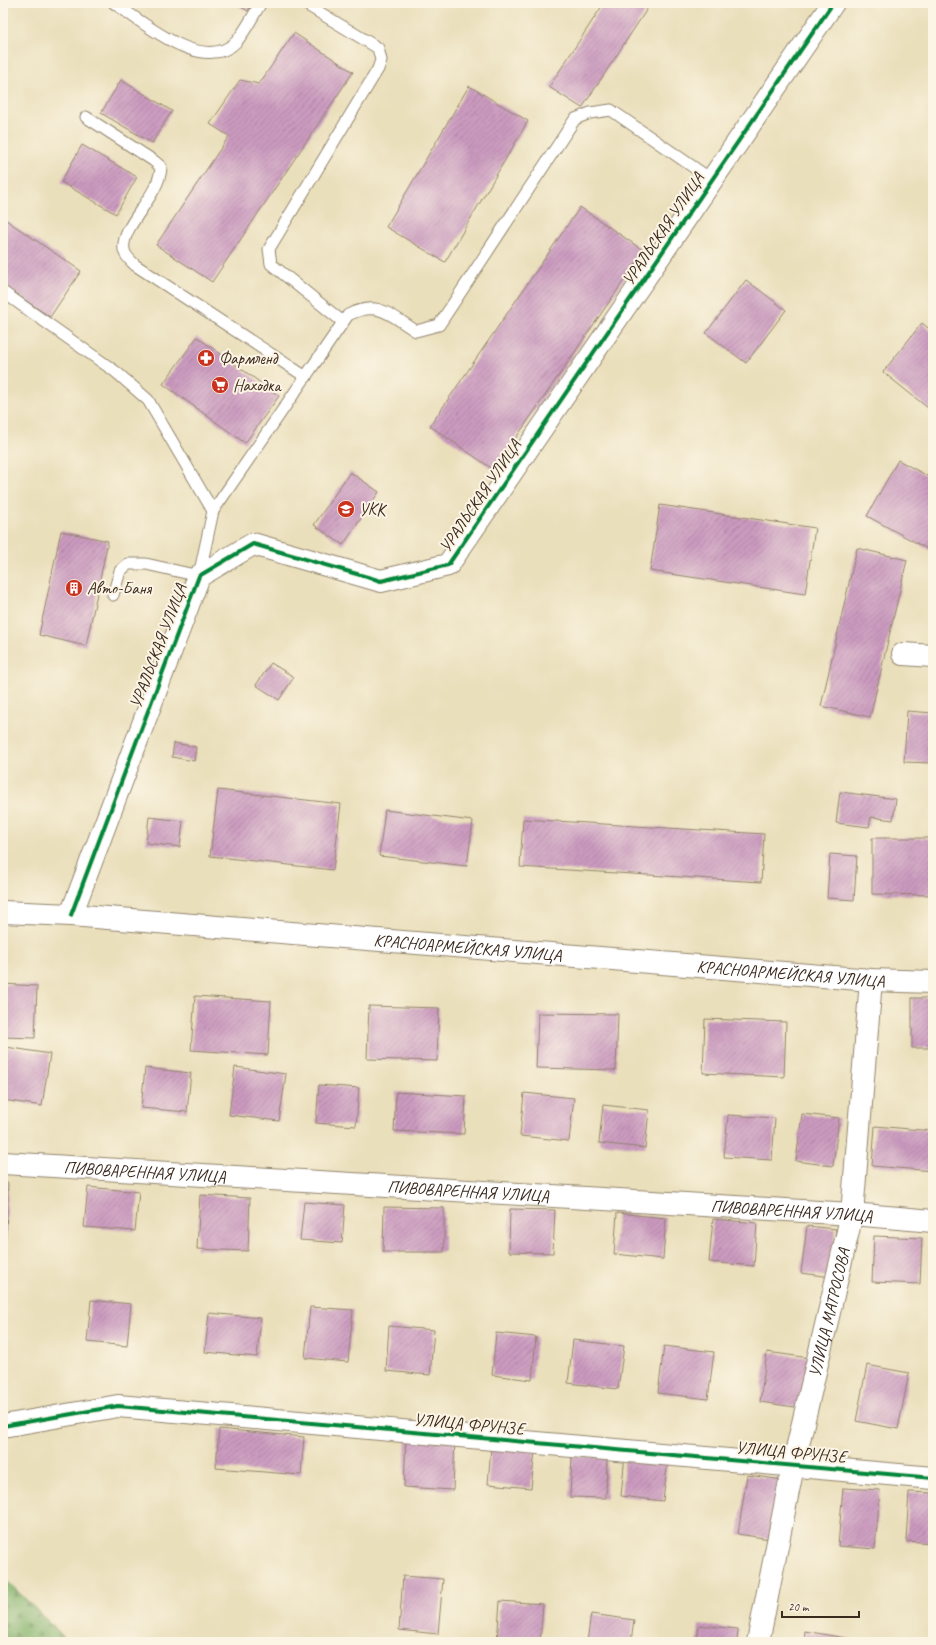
<svg xmlns="http://www.w3.org/2000/svg" width="936" height="1645" viewBox="0 0 936 1645" font-family="Caveat,sans-serif">
<style>
.forest{fill:url(#forest-firs);stroke:#606e44}
.building{fill:url(#building-hatch)}
.lines{fill:none;stroke-linecap:round;stroke-linejoin:round}
.service-casing{stroke:#92846c;stroke-width:13}
.minor-casing{stroke:#92846c;stroke-width:24}
.secondary-casing{stroke:#92846c;stroke-width:24}
.service{stroke:#fff;stroke-width:11}
.minor{stroke:#fff;stroke-width:22}
.secondary{stroke:#fff;stroke-width:22}
.cycleway-casing{stroke:#fcf5e5;stroke-width:6}
.cycleway{stroke:#00873e;stroke-width:4}
.labels{text-anchor:middle;dominant-baseline:central;stroke-width:4;stroke-linejoin:round;paint-order:stroke}
.street-label{font-size:17px;fill:#3b2a1e;stroke:#fcf5e5}
.poi-label{font-size:17px;fill:#3b2a1e;stroke:#fcf5e5;text-anchor:start}
</style>
<defs>
<pattern id="forest-firs" width="22" height="20" patternUnits="userSpaceOnUse"><rect width="22" height="20" fill="#84b26a"/><path d="M5 1l3.5 6h-7zM16 11l3.5 6h-7z" fill="#6d9157"/></pattern>
<pattern id="building-hatch" width="6" height="6" patternUnits="userSpaceOnUse"><rect width="6" height="6" fill="#cb9abf"/><path d="M-1 1l2-2M0 6l6-6M5 7l2-2" fill="none" stroke="#a67e9b"/></pattern>
</defs>
<rect width="100%" height="100%" fill="#fcf5e5"/>
<filter id="ink" filterUnits="userSpaceOnUse"><feTurbulence type="fractalNoise" baseFrequency=".025" numOctaves="2"/><feDisplacementMap in="SourceGraphic" scale="8" xChannelSelector="R" yChannelSelector="G"/><feConvolveMatrix kernelMatrix="1 2 1 2 8 2 1 2 1" color-interpolation-filters="sRGB"/></filter>
<filter id="wash" filterUnits="userSpaceOnUse"><feTurbulence type="fractalNoise" baseFrequency=".012" numOctaves="4" result="noise"/><feDisplacementMap in="SourceGraphic" scale="16" xChannelSelector="R" yChannelSelector="G"/><feGaussianBlur stdDeviation="0.9" result="paint"/><feColorMatrix in="noise" values="0 0 0 0 0 0 0 0 0 0 0 0 0 0 0 0 0 1.4 0 .05"/><feComposite in="paint" operator="in"/></filter>
<g filter="url(#wash)">
<rect width="100%" height="100%" fill="#eadfbb"/>
<!-- forest -->
<path class="forest" d="M3,1577L69,1642H3Z"/>
<g id="blocks">
<!-- building -->
<g class="building">
<path d="M234,3H252L248,11Z"/>
<path d="M604,3H651L582,108L549,87Z"/>
<path d="M294,33L353,72L212,282L156,245L229,136L210,124L240,80L259,84Z"/>
<path d="M121,80L172,111L152,143L101,113Z"/>
<path d="M469,86L528,121L445,262L386,227Z"/>
<path d="M82,145L137,177L116,214L61,182Z"/>
<path d="M580,207L644,251L494,470L430,426Z"/>
<path d="M3,218L81,271L50,317L3,285Z"/>
<path d="M746,280L786,310L746,363L706,333Z"/>
<path d="M922,323L933,332V412L883,372Z"/>
<path d="M197,337L279,396L245,443L163,384Z"/>
<path d="M898,460L933,479V552L867,516Z"/>
<path d="M350,472L379,492L343,545L314,525Z"/>
<path d="M660,505L815,528L805,594L650,571Z"/>
<path d="M61,531L108,541L86,646L39,635Z"/>
<path d="M857,548L907,560L870,717L821,706Z"/>
<path d="M271,663L294,677L279,700L256,685Z"/>
<path d="M907,711L933,713V763L904,762Z"/>
<path d="M174,743L196,747L194,761L172,757Z"/>
<path d="M218,790L341,804L333,870L210,856Z"/>
<path d="M840,792L896,799L893,820L871,817L869,827L836,823Z"/>
<path d="M385,810L473,821L467,866L379,856Z"/>
<path d="M149,817L183,821L180,847L146,843Z"/>
<path d="M523,819L764,834L761,882L520,867Z"/>
<path d="M872,838H933V895L872,894Z"/>
<path d="M830,854L857,856L854,900L827,898Z"/>
<path d="M3,984L37,986L35,1038L3,1037Z"/>
<path d="M195,996L271,1001L268,1055L191,1050Z"/>
<rect x="912" y="998" width="21" height="50"/>
<path d="M369,1006L439,1008L437,1061L367,1059Z"/>
<path d="M538,1013L618,1014L616,1070L536,1068Z"/>
<path d="M705,1019L786,1022L784,1077L703,1073Z"/>
<path d="M6,1047L50,1054L42,1106L3,1100V1064Z"/>
<path d="M235,1067L286,1074L279,1121L229,1115Z"/>
<path d="M145,1068L191,1073L187,1112L141,1108Z"/>
<path d="M319,1085L359,1088L356,1126L316,1123Z"/>
<path d="M396,1092L466,1096L464,1134L394,1131Z"/>
<path d="M524,1093L574,1098L569,1141L520,1136Z"/>
<path d="M603,1105L649,1110L645,1148L599,1143Z"/>
<path d="M802,1114L839,1118L833,1166L796,1161Z"/>
<path d="M728,1115L775,1118L772,1160L724,1157Z"/>
<path d="M875,1126L933,1131V1171L872,1166Z"/>
<path d="M3,1183H8L5,1255H3Z"/>
<path d="M88,1187L139,1192L135,1231L84,1227Z"/>
<path d="M200,1195L250,1198L248,1251L197,1249Z"/>
<path d="M304,1202L345,1205L342,1243L300,1240Z"/>
<path d="M384,1207L444,1208V1252H383Z"/>
<path d="M510,1209L555,1210L553,1253L509,1252Z"/>
<path d="M617,1213L666,1218L663,1259L614,1254Z"/>
<path d="M713,1219L757,1223L754,1266L709,1262Z"/>
<path d="M807,1226L836,1229L831,1277L801,1273Z"/>
<path d="M874,1236L922,1238L920,1284L872,1282Z"/>
<path d="M91,1300L131,1304L127,1346L87,1342Z"/>
<path d="M310,1307L353,1310L348,1362L305,1358Z"/>
<path d="M209,1313L261,1318L257,1357L205,1352Z"/>
<path d="M389,1326L434,1330L430,1375L386,1371Z"/>
<path d="M496,1333L536,1337L532,1380L492,1375Z"/>
<path d="M573,1340L624,1346L618,1389L568,1383Z"/>
<path d="M664,1346L714,1352L708,1399L658,1393Z"/>
<path d="M767,1352L810,1358L802,1408L760,1402Z"/>
<path d="M867,1365L909,1373L898,1429L856,1421Z"/>
<path d="M219,1429L304,1437L301,1475L216,1468Z"/>
<path d="M406,1436L455,1438L453,1490L404,1487Z"/>
<path d="M491,1447L535,1451L531,1488L488,1484Z"/>
<path d="M625,1455L668,1459L663,1501L621,1496Z"/>
<path d="M572,1456L607,1457L606,1498L570,1497Z"/>
<path d="M747,1475L784,1480L776,1540L738,1534Z"/>
<path d="M843,1488L880,1490L875,1549L838,1546Z"/>
<path d="M909,1492L933,1493V1543L906,1541Z"/>
<path d="M403,1576L443,1579L438,1634L399,1630Z"/>
<path d="M500,1601L543,1604L540,1642H497Z"/>
<path d="M591,1614L634,1620L631,1642H587Z"/>
<path d="M699,1625L738,1629L737,1642H697Z"/>
<path d="M805,1631L851,1639V1642H804Z"/>
</g>
</g>
</g>
<g filter="url(#ink)">
<use href="#blocks" fill-opacity="0" stroke="#92846c" stroke-width="1"/>
<g class="lines">
<defs>
<g id="service">
<path d="M114,3C143,22 203,75 236,42C246,31 253,15 261,3"/>
<path d="M304,3L378,48L381,60L378,69L269,249L271,264L343,322"/>
<path d="M86,117L154,161L161,167C160,196 120,226 124,250C125,256 131,261 135,265L306,377"/>
<path d="M3,292L116,372L148,400L213,511"/>
<path d="M113,595L120,571L128,564H146L199,576L213,511L348,315C379,300 390,315 416,331L439,325L575,119L590,113L611,110L712,180"/>
</g>
<g id="minor">
<path d="M903,654L933,656"/>
<path d="M71,915L199,576L253,544L381,581L448,565L833,3"/>
<path id="s1" d="M3,1163L852,1214L933,1221"/>
<path d="M3,1426L118,1406L933,1478"/>
<path id="s2" d="M758,1642L793,1466L852,1214L871,980"/>
</g>
<g id="secondary">
<path id="s3" d="M3,912L71,915L871,980L933,982"/>
</g>
</defs>
<!-- service casing -->
<use href="#service" class="service-casing"/>
<!-- minor casing -->
<use href="#minor" class="minor-casing"/>
<!-- secondary casing -->
<use href="#secondary" class="secondary-casing"/>
<!-- service -->
<use href="#service" class="service"/>
<!-- minor -->
<use href="#minor" class="minor"/>
<!-- secondary -->
<use href="#secondary" class="secondary"/>
<defs>
<g id="cycleway">
<path d="M71,915L199,576L253,544L381,581L448,565L833,3"/>
<path d="M3,1426L118,1406L933,1478"/>
</g>
</defs>
<!-- cycleway casing -->
<use href="#cycleway" class="cycleway-casing"/>
<!-- cycleway -->
<use href="#cycleway" class="cycleway"/>
</g>
</g>
<!-- icons -->
<defs>
<symbol id="pharmacy-disc" viewBox="-11 -11 22 22"><circle r="9.5" fill="#c8321e" stroke="#fcf5e5"/><path d="M-2-6h4v4h4v4h-4v4h-4v-4h-4v-4h4Z" fill="#fff"/></symbol>
<symbol id="supermarket-disc" viewBox="-11 -11 22 22"><circle r="9.5" fill="#c8321e" stroke="#fcf5e5"/><path d="M-6-5.5h2.5l.6 2H6L4.5 2H-2.5L-4.4-4H-6ZM-1.5 3.2a1.3 1.3 0 1 0 .1 0ZM3 3.2a1.3 1.3 0 1 0 .1 0Z" fill="#fff"/></symbol>
<symbol id="university-disc" viewBox="-11 -11 22 22"><circle r="9.5" fill="#c8321e" stroke="#fcf5e5"/><path d="M0-5L7-2L0 1L-7-2ZM-4 1L0 2.5L4 1V4Q0 6-4 4Z" fill="#fff"/></symbol>
<symbol id="building-disc" viewBox="-11 -11 22 22"><circle r="9.5" fill="#c8321e" stroke="#fcf5e5"/><path d="M-4-6H4V6H1V3H-1V6H-4ZM-2.5-4.3h1.7v1.8h-1.7ZM.8-4.3h1.7v1.8H.8ZM-2.5-1h1.7V.8h-1.7ZM.8-1h1.7V.8H.8Z" fill="#fff"/></symbol>
</defs>
<g fill-rule="evenodd">
<use href="#pharmacy-disc" x="196" y="348" width="20" height="20"/>
<use href="#supermarket-disc" x="210" y="375" width="20" height="20"/>
<use href="#university-disc" x="336" y="499" width="20" height="20"/>
<use href="#building-disc" x="64" y="578" width="20" height="20"/>
</g>
<g class="labels">
<!-- street labels -->
<g class="street-label">
<text transform="translate(663 229) rotate(-56)">УРАЛЬСКАЯ УЛИЦА</text>
<text transform="translate(480 496) rotate(-56)">УРАЛЬСКАЯ УЛИЦА</text>
<text transform="translate(158 646) rotate(-69)">УРАЛЬСКАЯ УЛИЦА</text>
<text stroke="none"><textPath href="#s3" startOffset="466">КРАСНОАРМЕЙСКАЯ УЛИЦА</textPath></text>
<text stroke="none"><textPath href="#s3" startOffset="790">КРАСНОАРМЕЙСКАЯ УЛИЦА</textPath></text>
<text stroke="none"><textPath href="#s1" startOffset="142">ПИВОВАРЕННАЯ УЛИЦА</textPath></text>
<text stroke="none"><textPath href="#s1" startOffset="466">ПИВОВАРЕННАЯ УЛИЦА</textPath></text>
<text stroke="none"><textPath href="#s1" startOffset="790">ПИВОВАРЕННАЯ УЛИЦА</textPath></text>
<text stroke="none"><textPath href="#s2" startOffset="337">УЛИЦА МАТРОСОВА</textPath></text>
<text transform="translate(469 1424) rotate(5)">УЛИЦА ФРУНЗЕ</text>
<text transform="translate(791 1452) rotate(5)">УЛИЦА ФРУНЗЕ</text>
</g>
<!-- poi labels -->
<g class="poi-label">
<text x="219" y="358">Фармленд</text>
<text x="233" y="385">Находка</text>
<text x="359" y="509">УКК</text>
<text x="87" y="588">Авто-Баня</text>
</g>
</g>
<!-- margin -->
<rect width="936" height="1645" fill="none" stroke="#fcf5e5" stroke-width="16"/>
<!-- scale -->
<path d="M782 1611v6h77v-6" fill="none" stroke="#3b2a1e" stroke-width="2"/>
<text x="788" y="1611" font-size="12" fill="#3b2a1e" stroke="#fcf5e5" stroke-width="3" paint-order="stroke">20 m</text>
</svg>
